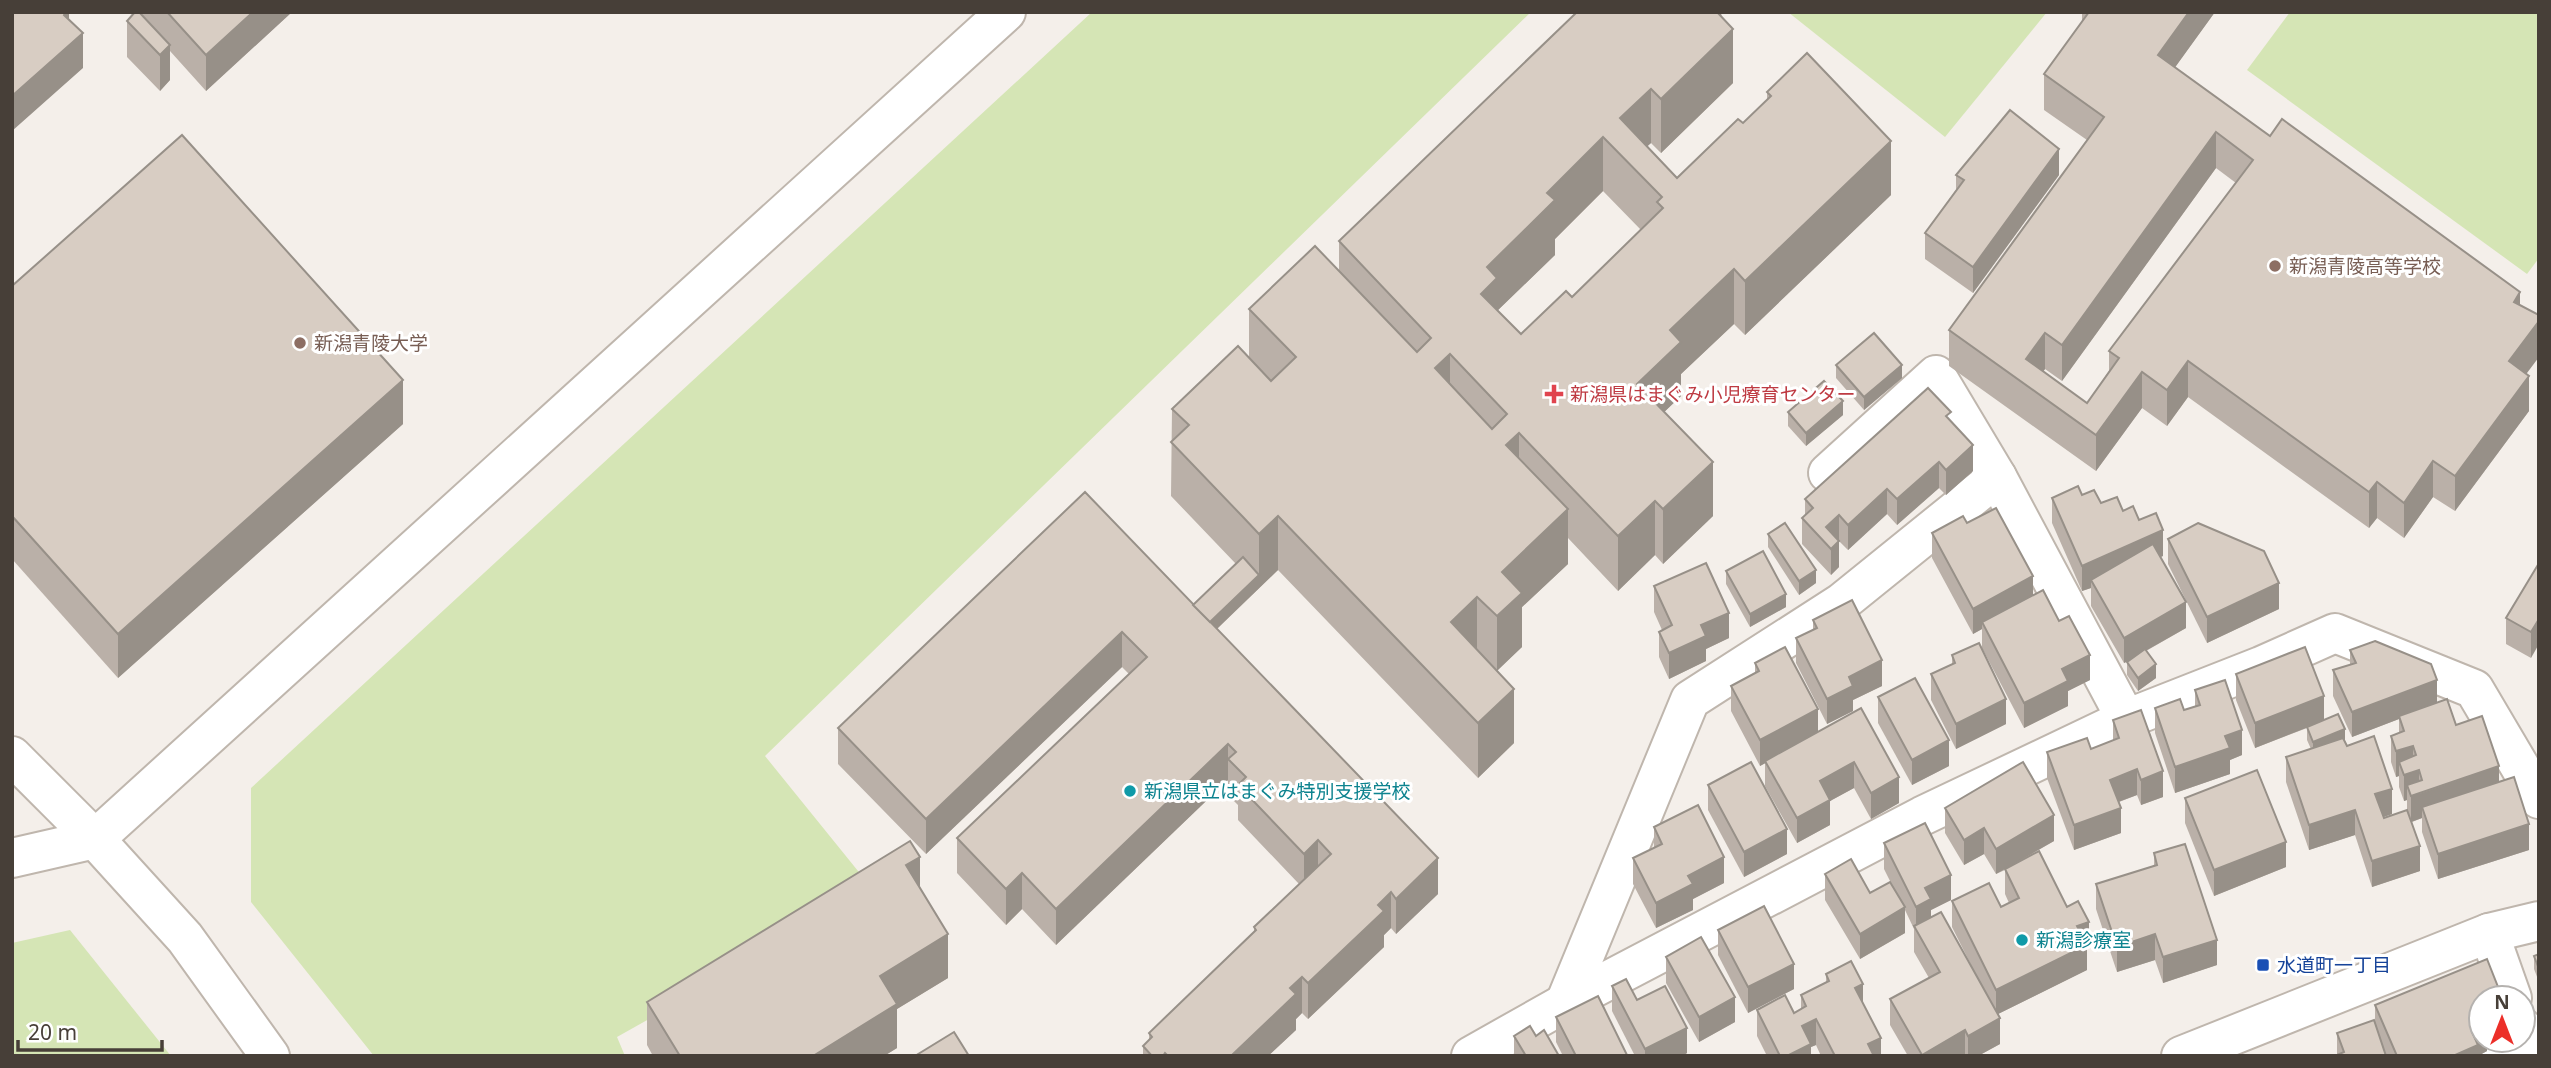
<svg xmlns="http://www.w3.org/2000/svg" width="2551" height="1068" viewBox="0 0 2551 1068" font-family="'Noto Sans','Noto Sans JP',sans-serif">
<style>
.green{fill:#d5e5b5}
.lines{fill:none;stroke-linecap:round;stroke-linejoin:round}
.minor-casing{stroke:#bfb6ad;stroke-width:42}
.tertiary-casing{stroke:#bfb6ad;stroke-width:42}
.minor{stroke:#fff;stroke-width:38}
.tertiary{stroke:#fff;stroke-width:38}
.wall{fill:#bab0a8;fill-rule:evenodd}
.shaded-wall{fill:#979088}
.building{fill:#d8cdc3;stroke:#979088;stroke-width:2;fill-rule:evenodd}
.education-dot{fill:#8d6e63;stroke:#fff;stroke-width:2.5}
.health-dot{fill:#e0444e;stroke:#fff;stroke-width:2.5}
.culture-dot{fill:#0f9aa8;stroke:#fff;stroke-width:2.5}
.transit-dot{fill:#1a4fb4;stroke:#fff;stroke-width:2.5}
.labels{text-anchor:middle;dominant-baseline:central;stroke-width:6;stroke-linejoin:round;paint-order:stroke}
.education-label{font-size:19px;fill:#785e54;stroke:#fff;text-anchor:start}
.health-label{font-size:19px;fill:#be3a42;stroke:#fff;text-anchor:start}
.culture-label{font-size:19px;fill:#0d838f;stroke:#fff;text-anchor:start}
.transit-label{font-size:19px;fill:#164399;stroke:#fff;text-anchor:start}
</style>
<rect width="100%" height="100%" fill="#f4efea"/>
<!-- green -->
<g class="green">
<path d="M1092,12H1531L765,756L875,892L617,1037L625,1056H374L251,902V788Z"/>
<path d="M1788,12H2047L1945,137Z"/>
<path d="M2290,12H2539V258L2527,274L2247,70Z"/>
<path d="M70,930L171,1056H12V943Z"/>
</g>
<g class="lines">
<defs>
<g id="minor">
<path d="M1828,473L1936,375L1997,477"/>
<path d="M2489,933L2512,998"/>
<path d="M1565,1003L1690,700L1841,603L1997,477L2126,719"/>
<path d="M2523,1028L2533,1056"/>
<path d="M1471,1056L1565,1003L1922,816L2126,719L2261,666L2335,633L2474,689L2539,799"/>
<path d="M2498,1056L2506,1040"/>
</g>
<g id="tertiary">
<path d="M12,756L95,839L185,938L270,1056"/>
<path d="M12,858L95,839L1006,12"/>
<path d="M2181,1056L2489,933L2539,921"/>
</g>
</defs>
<!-- minor casing -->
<use href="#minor" class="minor-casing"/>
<!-- tertiary casing -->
<use href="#tertiary" class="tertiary-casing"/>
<!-- minor -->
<use href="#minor" class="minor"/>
<!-- tertiary -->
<use href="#tertiary" class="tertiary"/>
</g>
<!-- wall -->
<g class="wall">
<path d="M135,12H292L206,91L170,51V80L160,91L127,57V21Z"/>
<path d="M1721,12L1733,83L1661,153L1651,143L1647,146L1677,178L1743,123L1767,100V92L1891,195L1745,335L1734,324L1681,374V396L1664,412L1713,516L1663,564L1655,555L1618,591L1568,538V564L1522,607V647L1497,670L1514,743L1478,778L1278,570L1217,629L1438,894L1396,934L1391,928L1384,935V947L1308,1019L1302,1013L1296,1019V1030L1268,1056H1143V1046L1149,1040V1033L1254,933V927L1299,884L1238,820V805L1228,795V780L1056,945L1022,909L1006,925L957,873V838L1129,674L1122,667L926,854L838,764V728L1193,605L1236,564L1171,496L1172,409L1249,358V309L1339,270V241ZM1603,191L1641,230L1572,297L1521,334L1497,311L1555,255V239Z"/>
<path d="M2082,12H2215L2175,67L2270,136L2520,305L2529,411L2455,511L2433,497L2404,538L2377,518L2369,528L2188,397L2167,426L2142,408L2096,471L1949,366V330L2087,140L2044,110V74L2082,22ZM2216,168L2236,183L2109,351V371L2087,403L2043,371L2045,369L2062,381Z"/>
<path d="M1956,175H2059L1973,293L1925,259V233L1956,190Z"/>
<path d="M12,286L403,424L118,678L12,559Z"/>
<path d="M1836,365L1902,378L1864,410L1836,378Z"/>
<path d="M1788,412L1843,415L1806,446L1788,426Z"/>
<path d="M1951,421L1973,471L1946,495L1939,488L1897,525L1887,514L1848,550L1839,541V567L1831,575L1802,544V518L1805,515V499Z"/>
<path d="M2082,495L2123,511L2139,520L2163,556L2160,557L2186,628L2146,651L2156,678L2138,691L2127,675V662L2124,663L2091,606V588L2082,591L2052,523V498Z"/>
<path d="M1967,523L2033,596L2090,680L2068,691V706L2024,728L1982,648V629L1973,634L1932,558V533Z"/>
<path d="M1768,534L1816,583L1799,595L1768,547Z"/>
<path d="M2168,539L2279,609L2207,643L2168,564Z"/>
<path d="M2539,563L2531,658L2506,644V618Z"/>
<path d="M1726,571L1786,607L1750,627L1726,584Z"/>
<path d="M1654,586L1729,638L1706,649V661L1669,679L1659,657V632L1662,630L1654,612Z"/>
<path d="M1813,620L1882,686L1853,700V711L1827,724L1796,663V638L1813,630Z"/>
<path d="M2350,650L2437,703L2456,725L2499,782L2529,850L2438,879L2422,832V818L2412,822L2420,871L2372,887L2355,835L2309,850L2286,782V757L2311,749L2307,740V728L2255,748L2236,700V674L2324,720L2345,741L2347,746L2392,814L2383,817L2384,818L2407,810V800L2404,801L2399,787V776L2396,777L2391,762V736L2399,733V719L2352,737L2333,696V670L2350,665Z"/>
<path d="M1952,655L2006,724L1956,749L1931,700V674L1952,664Z"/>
<path d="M1755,663L1818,732L1899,803L1871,819L1854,788L1830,801V825L1797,843L1765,786V763L1760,766L1731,711V686L1755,673Z"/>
<path d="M2195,690L2242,755L2230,760V774L2175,793L2155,733V708L2184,710L2195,706Z"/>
<path d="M1878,697L1949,766L1912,785L1878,723Z"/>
<path d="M2113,720L2163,797L2141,805L2137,795L2119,802L2121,833L2074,850L2047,778V752L2091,749L2113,740Z"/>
<path d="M1708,785L1787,854L1744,877L1708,810Z"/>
<path d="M2185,798L2286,867L2214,896L2185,823Z"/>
<path d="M1945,808L2054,841L2018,862L2089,947L2087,948V970L1998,1014L2000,1044L1978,1056H1908L1890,1025V999L1929,978L1914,952V929L1905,910V933L1860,959L1825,900V874L1870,893H1896L1884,869V843L1951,900L1931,910V917L1979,981L1952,927V901L2001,907L2009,903L2005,894V870L1996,874L1984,854L1964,865L1945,833Z"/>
<path d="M1654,827L1724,883L1693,899V910L1656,928L1633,884V858L1654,848Z"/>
<path d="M2154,853L2217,965L2163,983L2155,960L2117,972L2096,909V884L2154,866Z"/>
<path d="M920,888L948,978L897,1009V1048L884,1056H653L647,1045V1002Z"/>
<path d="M1718,930L1794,989L1748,1013L1718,955Z"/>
<path d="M2539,954V982L2534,969V956Z"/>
<path d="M1666,957L1735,1022L1699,1042L1666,983Z"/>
<path d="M2487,959L2500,992V998H2481V1040H2487V1051L2478,1056H2335L2337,1055V1033L2374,1020L2375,1025V1005Z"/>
<path d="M1826,974L1863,1005L1881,1056H1821L1816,1045L1811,1047V1056H1767L1757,1036V1010L1794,1013L1801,1009V995L1826,983Z"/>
<path d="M1612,986L1637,1000L1687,1053L1682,1056H1635L1612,1011Z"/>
<path d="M1556,1017L1627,1056H1563L1556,1042Z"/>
<path d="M1514,1036H1536L1559,1056H1514Z"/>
</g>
<!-- shaded-wall -->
<g class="shaded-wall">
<path d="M66,12H69V46L83,33V68L12,131V96Z"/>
<path d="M253,12H292L206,91V55Z"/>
<path d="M1708,12H1721V41L1733,29V83L1661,153V99Z"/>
<path d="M2189,12H2215L2158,91V55Z"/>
<path d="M170,45V80L160,91V55Z"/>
<path d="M1651,89V143L1629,163L1620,118Z"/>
<path d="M2216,132V168L2062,381V345Z"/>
<path d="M1603,137V191L1555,239V255L1497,311L1481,294L1487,267L1547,193Z"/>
<path d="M1891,141V195L1745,335V281Z"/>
<path d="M2059,149V175L1973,293V267Z"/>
<path d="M1734,269V324L1681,374V396L1637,438V384L1670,330Z"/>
<path d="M2520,292V328L2514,302Z"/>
<path d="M2539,321V357L2509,397V361Z"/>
<path d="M2045,333V369L2031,389L2026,359Z"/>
<path d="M1450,354V408L1435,368Z"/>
<path d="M2188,361V397L2167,426V390Z"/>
<path d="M1902,365V378L1864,410V397Z"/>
<path d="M2142,372V408L2096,471V435Z"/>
<path d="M2529,376V411L2455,511V476Z"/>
<path d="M403,380V424L118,678V634Z"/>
<path d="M1843,401V415L1806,446V433Z"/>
<path d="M1519,433V488L1506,445Z"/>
<path d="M1973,445V471L1946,495V470Z"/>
<path d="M2433,461V497L2404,538V503Z"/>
<path d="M1713,462V516L1663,564V509Z"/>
<path d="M1939,462V488L1897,525V499Z"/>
<path d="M2377,482V518L2369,528V492Z"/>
<path d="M1887,489V514L1848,550V525Z"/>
<path d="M1655,501V555L1618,591V536Z"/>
<path d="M1568,509V564L1522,607V647L1497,671V616L1502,572Z"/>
<path d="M1839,515V541L1826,527Z"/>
<path d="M1278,516V570L1199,646V633L1259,575V534Z"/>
<path d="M2163,530V556L2094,586L2091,580V588L2082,591V566Z"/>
<path d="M1839,541V567L1831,575V549Z"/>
<path d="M1816,570V583L1799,595V581Z"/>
<path d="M2033,576V602L1982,622V629L1973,634V609Z"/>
<path d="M2279,583V609L2207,643V617Z"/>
<path d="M1786,594V607L1750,627V614Z"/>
<path d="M1477,597V651L1451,622Z"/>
<path d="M2186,602V628L2124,663V638Z"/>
<path d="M1729,613V638L1706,649V661L1669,679V653L1701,625Z"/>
<path d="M2539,619V644L2531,658V632Z"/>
<path d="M1122,632V667L926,854V819Z"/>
<path d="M2090,655V680L2068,691V706L2024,728V703L2062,669Z"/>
<path d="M1882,660V686L1853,700V711L1827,724V699L1849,677Z"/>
<path d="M2156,664V678L2138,691V678Z"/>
<path d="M2437,680V705L2399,716V719L2352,737V712Z"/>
<path d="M1514,689V743L1478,778V723Z"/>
<path d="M2324,696V721L2255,748V723Z"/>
<path d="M2006,699V724L1956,749V724Z"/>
<path d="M1818,709V735L1760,766V740Z"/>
<path d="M2345,729V743L2313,755V742Z"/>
<path d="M2242,730V755L2230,760V774L2175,793V767L2225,736Z"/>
<path d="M1949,740V766L1912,785V760Z"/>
<path d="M1228,744V780L1056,945V909Z"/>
<path d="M2413,746V771L2399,762V776L2396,777V751Z"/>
<path d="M1854,762V788L1830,801V825L1797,843V818L1820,781Z"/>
<path d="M2499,766V791L2422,807V818L2411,822V796L2407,785V800L2404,801V775L2419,770V794Z"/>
<path d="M2137,769V795L2110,805V780Z"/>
<path d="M2163,771V797L2141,805V780Z"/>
<path d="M1899,777V803L1871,819V793Z"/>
<path d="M2392,789V814L2375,820V794Z"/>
<path d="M2121,808V833L2074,850V825Z"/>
<path d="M2355,810V835L2309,850V825Z"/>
<path d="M2054,815V841L1996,874V849Z"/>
<path d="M2529,824V850L2438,879V854Z"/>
<path d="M1984,828V854L1964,865V840Z"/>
<path d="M1787,829V854L1744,877V852Z"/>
<path d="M1318,840V876L1304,889V854Z"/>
<path d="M2286,842V867L2214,896V870Z"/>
<path d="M2420,846V871L2372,887V861Z"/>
<path d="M920,857V901L906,865Z"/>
<path d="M1724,857V883L1693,899V910L1656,928V903L1688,876Z"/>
<path d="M1438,858V894L1396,934V899Z"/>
<path d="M1022,873V909L1006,925V889Z"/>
<path d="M1951,875V900L1931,910V925L1916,930V907L1925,888Z"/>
<path d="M1391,892V928L1384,935V947L1308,1019V983L1378,905Z"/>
<path d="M1905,907V933L1860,959V934Z"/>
<path d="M2089,922V947L2087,948V970L1996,1015V990L2077,926Z"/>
<path d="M948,934V978L897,1009V1048L884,1056H813L880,976Z"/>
<path d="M2155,934V960L2117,972V947Z"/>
<path d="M2217,940V965L2163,983V957Z"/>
<path d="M1794,964V989L1748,1013V987Z"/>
<path d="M1302,977V1013L1296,1019V1030L1268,1056H1231L1290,988Z"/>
<path d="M1863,984V1010L1855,988Z"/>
<path d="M2500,992V998H2487Z"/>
<path d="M1735,997V1022L1699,1042V1017Z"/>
<path d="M2481,1013V1040H2487V1051L2478,1056H2453L2472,1032Z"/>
<path d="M2000,1018V1044L1978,1056H1968V1036Z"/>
<path d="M1816,1019V1045L1811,1047V1056H1787L1802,1026Z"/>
<path d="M1687,1028V1053L1682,1056H1645V1049Z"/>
<path d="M1965,1030V1056H1922V1055Z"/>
<path d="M1881,1038V1056H1868V1044Z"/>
</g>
<!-- building -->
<g class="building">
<path d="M12,12H66L64,15L83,33L12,96Z"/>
<path d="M135,12H139L170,45L160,55L127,21Z"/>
<path d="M167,12H253L206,55Z"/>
<path d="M1577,12H1717L1733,29L1661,99L1651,89L1620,118L1677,178L1738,119L1743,123L1771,96L1767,92L1807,53L1891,141L1745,281L1734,269L1670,330L1681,342L1637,384L1713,462L1663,509L1655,501L1618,536L1519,433L1506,445L1568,509L1502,572L1522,593L1497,616L1477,597L1451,622L1514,689L1478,723L1278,516L1259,534L1243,517L1171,442L1189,425L1172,409L1238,346L1271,381L1296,357L1249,309L1315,246L1417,352L1431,338L1339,241ZM1603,137L1662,197L1657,202L1663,208L1572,297L1566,291L1521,334L1481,294L1497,278L1487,267L1555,200L1547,193ZM1450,354L1507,414L1492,429L1435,368Z"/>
<path d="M2089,12H2189L2158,55L2270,136L2282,119L2520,292L2514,302L2539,315V321L2509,361L2529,376L2455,476L2433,461L2404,503L2377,482L2369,492L2188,361L2167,390L2142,372L2096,435L1949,330L2104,117L2044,74ZM2216,132L2253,160L2109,351L2119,358L2087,403L2026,359L2045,333L2062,345Z"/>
<path d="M2010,110L2059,149L1973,267L1925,233L1964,180L1956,175Z"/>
<path d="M182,135L403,380L118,634L12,516V286Z"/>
<path d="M1874,333L1902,365L1864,397L1836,365Z"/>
<path d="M1824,381L1843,401L1806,433L1788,412Z"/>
<path d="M1928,388L1951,412L1946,416L1973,445L1946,470L1939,462L1897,499L1887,489L1848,525L1839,515L1826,527L1839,541L1831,549L1802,518L1813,508L1805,499Z"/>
<path d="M2078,486L2082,495L2094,490L2101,503L2117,497L2123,511L2133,506L2139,520L2156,513L2163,530L2082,566L2052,498Z"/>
<path d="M1085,492L1438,858L1396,899L1391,892L1378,905L1384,911L1308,983L1302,977L1290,988L1296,994L1231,1056H1168L1165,1053L1163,1056H1152L1143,1046L1152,1037L1149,1033L1256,930L1254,927L1331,854L1318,840L1304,854L1238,785L1246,777L1228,759L1236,752L1228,744L1056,909L1022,873L1006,889L957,838L1147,657L1122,632L926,819L838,728Z"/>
<path d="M1996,508L2033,576L1973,609L1932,533L1963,516L1967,523Z"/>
<path d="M1785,523L1816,570L1799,581L1768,534Z"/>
<path d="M2198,523L2264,551L2279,583L2207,617L2168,539Z"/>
<path d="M2153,544L2186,602L2124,638L2091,580Z"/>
<path d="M1763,551L1786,594L1750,614L1726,571Z"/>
<path d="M1243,557L1259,575L1210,622L1193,605Z"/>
<path d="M1706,563L1729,613L1701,625L1706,636L1669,653L1659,632L1672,625L1654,586Z"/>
<path d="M2539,563V619L2531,632L2506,618Z"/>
<path d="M2043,590L2059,621L2069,616L2090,655L2062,669L2068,681L2024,703L1982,622Z"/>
<path d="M1852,600L1882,660L1849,677L1853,686L1827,699L1796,638L1817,628L1813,620Z"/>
<path d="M2375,641L2431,664L2437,680L2352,712L2333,670L2356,663L2350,650Z"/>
<path d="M1979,643L2006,699L1956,724L1931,674L1955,663L1952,655Z"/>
<path d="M1785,647L1818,709L1760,740L1731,686L1759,671L1755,663Z"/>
<path d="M2305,647L2324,696L2255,723L2236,674Z"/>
<path d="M2145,649L2156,664L2138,678L2127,662Z"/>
<path d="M1915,678L1949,740L1912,760L1878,697Z"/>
<path d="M2225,680L2242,730L2225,736L2230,748L2175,767L2155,708L2180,699L2184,710L2200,705L2195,690Z"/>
<path d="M2447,699L2456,725L2482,716L2499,766L2411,796L2407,785L2422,780L2419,770L2404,775L2399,762L2416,755L2413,746L2396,751L2391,736L2404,731L2399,716Z"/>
<path d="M1861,708L1899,777L1871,793L1854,762L1820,781L1830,800L1797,818L1765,761Z"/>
<path d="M2141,710L2163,771L2141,780L2137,769L2110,780L2121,808L2074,825L2047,752L2087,738L2091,749L2119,738L2113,720Z"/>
<path d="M2338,714L2345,729L2313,742L2307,727Z"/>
<path d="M2374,736L2392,789L2375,794L2384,818L2407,810L2420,846L2372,861L2355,810L2309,825L2286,757L2343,738L2347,746Z"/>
<path d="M1751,762L1787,829L1744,852L1708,785Z"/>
<path d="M2023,762L2054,815L1996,849L1984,828L1964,840L1945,808Z"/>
<path d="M2257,770L2286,842L2214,870L2185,798Z"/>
<path d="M2514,777L2529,824L2438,854L2422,807Z"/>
<path d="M1698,805L1724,857L1688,876L1693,884L1656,903L1633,858L1662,844L1654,827Z"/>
<path d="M1925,823L1951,875L1925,888L1931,899L1916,907L1884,843Z"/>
<path d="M910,841L920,857L906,865L948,934L880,976L897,1004L813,1056H680L647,1002Z"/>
<path d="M2185,844L2217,940L2163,957L2155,934L2117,947L2096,884L2157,865L2154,853Z"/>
<path d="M2039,851L2067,907L2078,901L2089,922L2077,926L2087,945L1996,990L1952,901L1989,883L2001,907L2019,898L2005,869Z"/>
<path d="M1851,859L1870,893L1890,882L1905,907L1860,934L1825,874Z"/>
<path d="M1764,906L1794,964L1748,987L1718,930Z"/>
<path d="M1941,912L2000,1018L1968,1036L1965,1030L1922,1055L1890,999L1940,972L1914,926Z"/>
<path d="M1701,937L1735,997L1699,1017L1666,957Z"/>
<path d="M2539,954V969L2534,956Z"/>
<path d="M2487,959L2500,992L2487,998H2481V1028L2472,1032L2478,1045L2453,1056H2397L2375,1005Z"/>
<path d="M1851,961L1863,984L1855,988L1881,1038L1868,1044L1874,1056H1835L1816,1019L1802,1026L1811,1044L1787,1056H1780L1757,1010L1785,995L1794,1013L1806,1006L1801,995L1829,981L1826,974Z"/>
<path d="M1626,979L1637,1000L1665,986L1687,1028L1645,1049L1612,986Z"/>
<path d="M1598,996L1627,1055L1625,1056H1576L1556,1017Z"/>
<path d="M2374,1020L2386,1056H2335L2344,1052L2337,1033Z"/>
<path d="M1530,1026L1536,1036L1544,1030L1559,1056H1526L1514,1036Z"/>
<path d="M954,1032L969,1056H915Z"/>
</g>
<!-- markers -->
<g class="education-dot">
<circle cx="2275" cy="266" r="7"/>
<circle cx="300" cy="343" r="7"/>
</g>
<path class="health-dot" d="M1550.5 383.5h7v7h7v7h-7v7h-7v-7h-7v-7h7z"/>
<g class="culture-dot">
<circle cx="1130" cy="791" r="7"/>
<circle cx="2022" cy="940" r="7"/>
</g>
<rect class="transit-dot" x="2256" y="958" width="14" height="14" rx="3.5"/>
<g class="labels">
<!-- education labels -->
<g class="education-label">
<text x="2289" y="266">新潟青陵高等学校</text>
<text x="314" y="343">新潟青陵大学</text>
</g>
<!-- health labels -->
<g class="health-label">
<text x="1570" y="394">新潟県はまぐみ小児療育センター</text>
</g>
<!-- culture labels -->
<g class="culture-label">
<text x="1144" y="791">新潟県立はまぐみ特別支援学校</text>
<text x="2036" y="940">新潟診療室</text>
</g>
<!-- transit labels -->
<g class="transit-label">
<text x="2277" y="965">水道町一丁目</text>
</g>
</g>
<!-- border -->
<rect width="2551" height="1068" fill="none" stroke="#473f38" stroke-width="28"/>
<!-- north arrow -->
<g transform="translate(2502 1019)"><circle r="33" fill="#ffffff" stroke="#b5b2af" stroke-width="2"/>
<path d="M0-5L12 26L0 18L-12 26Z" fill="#ec2f29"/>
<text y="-10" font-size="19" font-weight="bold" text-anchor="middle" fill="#473f38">N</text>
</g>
<!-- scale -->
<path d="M18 1040v10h144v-10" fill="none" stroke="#473f38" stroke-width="3.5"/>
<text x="28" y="1040" font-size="21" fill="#473f38" stroke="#ffffff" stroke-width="5" paint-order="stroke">20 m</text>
</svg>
